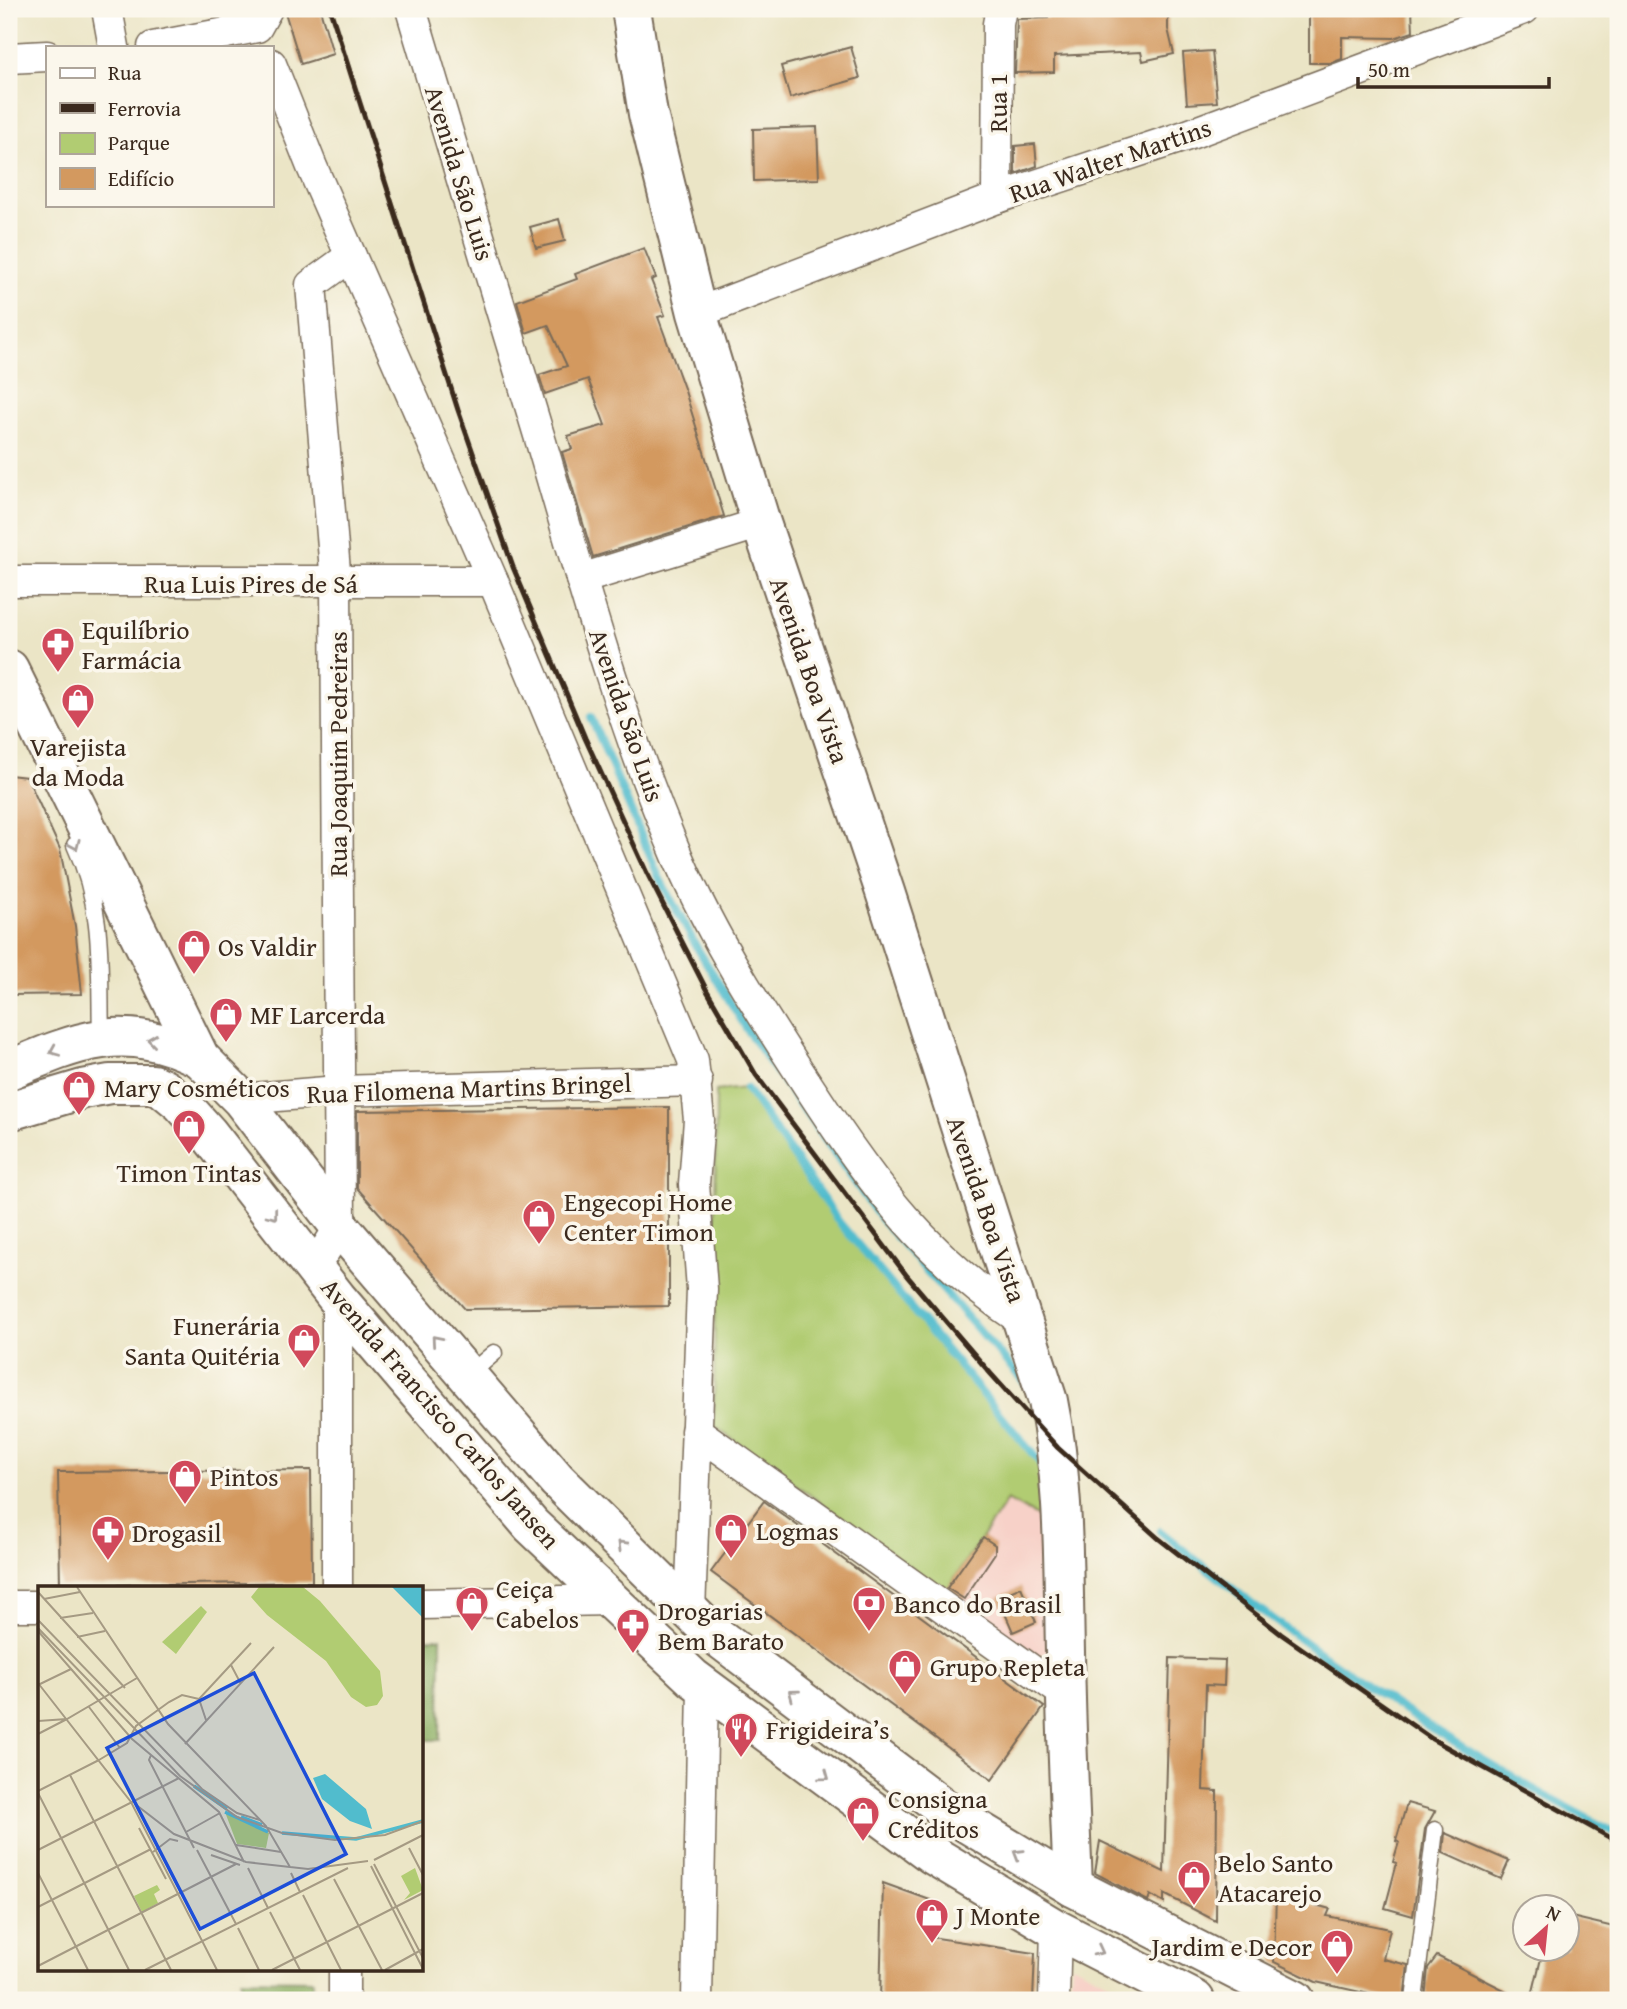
<svg xmlns="http://www.w3.org/2000/svg" width="1627" height="2009" viewBox="0 0 1627 2009" font-family="'Gentium Book Plus',serif">
<style>
.built{fill:#f7d1c8}
.green{fill:#b1cc72;stroke:#767b48;stroke-width:2}
.forest{fill:#8cb064;stroke:#646d41;stroke-width:2}
.lines{fill:none;stroke-linecap:round;stroke-linejoin:round}
.stream{stroke:#51bccd;stroke-width:8}
.building{fill:#d3995f}
.service-casing{stroke:#796b59;stroke-width:19}
.minor-casing{stroke:#796b59;stroke-width:33}
.tertiary-casing{stroke:#796b59;stroke-width:42}
.primary-casing{stroke:#796b59;stroke-width:42}
.service{stroke:#fff;stroke-width:16}
.minor{stroke:#fff;stroke-width:30}
.tertiary{stroke:#fff;stroke-width:38}
.primary{stroke:#fff;stroke-width:38}
.rail{stroke:#3b2a1e;stroke-width:5}
.oneway{stroke:#a79f9a}
.labels{text-anchor:middle;dominant-baseline:central;stroke-width:7;stroke-linejoin:round;paint-order:stroke}
.street-label{font-size:26px;fill:#3b2a1e;stroke:#fbf7ec}
.poi-label{font-size:26px;fill:#3b2a1e;stroke:#fbf7ec;text-anchor:start}
.inset-river{fill:none;stroke:#51bccd;stroke-width:3.5}
.inset-road{fill:none;stroke:#a59a83;stroke-width:2}
.view{fill:#1d4ed8;fill-opacity:0.15;stroke:#1d4ed8;stroke-width:3.5}
.inset-edge{fill:none;stroke:#3b2a1e;stroke-width:3.5}
</style>
<rect width="100%" height="100%" fill="#fbf7ec"/>
<filter id="ink" filterUnits="userSpaceOnUse"><feTurbulence type="fractalNoise" baseFrequency=".0143" numOctaves="2"/><feDisplacementMap in="SourceGraphic" scale="14" xChannelSelector="R" yChannelSelector="G"/><feConvolveMatrix kernelMatrix="1 2 1 2 8 2 1 2 1" color-interpolation-filters="sRGB"/></filter>
<filter id="wash" filterUnits="userSpaceOnUse"><feTurbulence type="fractalNoise" baseFrequency=".00686" numOctaves="4" result="noise"/><feDisplacementMap in="SourceGraphic" scale="28" xChannelSelector="R" yChannelSelector="G"/><feGaussianBlur stdDeviation="1.57" result="paint"/><feColorMatrix in="noise" values="0 0 0 0 0 0 0 0 0 0 0 0 0 0 0 0 0 1.4 0 .05"/><feComposite in="paint" operator="in"/></filter>
<g filter="url(#wash)">
<rect width="100%" height="100%" fill="#ebe5c6"/>
<!-- built -->
<g class="built">
<path d="M1007,1500L1046,1521L1047,1652L1035,1656L945,1592Z"/>
<path d="M1072,1964L1124,1990L1145,2000H1070Z"/>
</g>
<!-- green -->
<path class="green" d="M746,1088L839,1222L1048,1472L1046,1521L1007,1500L945,1592L714,1426L716,1091Z"/>
<!-- forest -->
<g class="forest">
<path d="M422,1638H441L440,1740H422Z"/>
<path d="M241,1979L313,1980L312,2000H241Z"/>
</g>
<g class="lines">
<!-- stream -->
<g class="stream">
<path d="M591,717L659,877L696,946L751,1036L881,1219L1026,1384"/>
<path d="M746,1088L839,1222L1042,1465"/>
<path d="M1160,1531C1302,1647 1454,1752 1618,1834"/>
</g>
</g>
<g id="blocks">
<!-- building -->
<g class="building">
<path d="M284,9H320L333,54L301,64Z"/>
<path d="M1047,9H1168V29L1174,54L1143,61L1141,52L1054,56V72L1015,73L1017,19L1048,18Z"/>
<path d="M1309,9H1412L1413,32L1394,38L1342,37V59L1331,63H1309Z"/>
<path d="M851,47L860,78L790,98L781,66Z"/>
<path d="M1212,51L1217,102L1187,104L1183,53Z"/>
<path d="M817,127L819,179L754,181L753,129Z"/>
<path d="M1035,144L1037,166L1015,174V146Z"/>
<path d="M559,219L565,241L536,248L530,227Z"/>
<path d="M644,248L656,278L651,280L665,315L658,317L685,391L724,516L593,557L562,452L572,449L568,436L605,425L588,379L545,394L539,375L567,366L548,325L526,333L517,301L577,279L575,274Z"/>
<path d="M9,775L27,777L60,849L75,926L82,994L9,995Z"/>
<path d="M669,1107V1306L465,1309L357,1188V1111Z"/>
<path d="M311,1470L312,1582L60,1586L58,1472Z"/>
<path d="M764,1501L1044,1707L992,1780L711,1572Z"/>
<path d="M983,1537L995,1545V1553L964,1599L947,1588Z"/>
<path d="M1021,1587L1036,1622L1013,1632L998,1597Z"/>
<path d="M1170,1658L1225,1660L1224,1686L1206,1685L1203,1790L1217,1791L1216,1921L1164,1894V1903L1150,1895L1148,1901L1095,1873L1100,1841L1164,1872Z"/>
<path d="M1407,1803L1435,1811L1425,1829L1413,1916L1385,1908L1397,1863L1393,1862L1399,1842L1396,1841Z"/>
<path d="M1445,1833L1509,1861L1501,1879L1443,1853Z"/>
<path d="M883,1883L930,1900V1937L1035,1953L1033,2000H880Z"/>
<path d="M1276,1894L1330,1909L1327,1916L1390,1929L1383,1959L1408,1965L1404,2000H1387V1998L1316,1982L1274,1962Z"/>
<path d="M1567,1916L1618,1928V1970L1611,2000H1531L1543,1950H1567Z"/>
<path d="M1437,1956L1524,2000H1425L1428,1968Z"/>
</g>
</g>
</g>
<g filter="url(#ink)">
<use href="#blocks" fill-opacity="0" stroke="#796b59" stroke-width="2"/>
<g class="lines">
<defs>
<g id="service">
<path d="M75,845C105,909 99,970 101,1037"/>
<path d="M467,1376L494,1353"/>
<path d="M1414,2000L1435,1830"/>
</g>
<g id="minor">
<path d="M107,9L114,47"/>
<path d="M411,9C454,153 497,298 541,442C582,582 621,724 678,858C713,939 762,1015 811,1090C875,1188 925,1256 1024,1322"/>
<path d="M153,47L257,27L267,9"/>
<path d="M9,58L47,56"/>
<path d="M271,64L312,167L493,581L693,1060L699,1120L694,1184L702,1289L690,1612"/>
<path d="M997,198L998,24L1001,9"/>
<path d="M697,313L997,198L1185,136L1524,9"/>
<path d="M581,579L761,523"/>
<path d="M9,581H493"/>
<path d="M241,1099L338,1091L697,1081"/>
<path d="M315,1266L340,1227L336,583L311,285L351,256"/>
<path d="M696,1431L1065,1694"/>
<path d="M337,1587V1298"/>
<path d="M422,1604L611,1600"/>
<path d="M9,1606H40"/>
<path d="M344,1969V2000"/>
<path d="M697,2000L703,1687"/>
<path d="M1054,2000L1056,1929"/>
</g>
<path id="tertiary" d="M631,9L648,114L697,313L761,523L885,892L1048,1401C1065,1484 1063,1567 1065,1652C1066,1730 1070,1809 1073,1887"/>
<g id="primary">
<path d="M9,669L200,1058L241,1099L340,1227L557,1480L711,1632L953,1815L1073,1887L1295,2000"/>
<path d="M9,1070C80,1040 125,1021 200,1058"/>
<path d="M9,1111L83,1089L110,1084H153L164,1089L181,1103L208,1133L337,1298L531,1525L693,1678L933,1855L1056,1929L1195,2000"/>
</g>
</defs>
<!-- service casing -->
<use href="#service" class="service-casing"/>
<!-- minor casing -->
<use href="#minor" class="minor-casing"/>
<!-- tertiary casing -->
<use href="#tertiary" class="tertiary-casing"/>
<!-- primary casing -->
<use href="#primary" class="primary-casing"/>
<!-- service -->
<use href="#service" class="service"/>
<!-- minor -->
<use href="#minor" class="minor"/>
<!-- tertiary -->
<use href="#tertiary" class="tertiary"/>
<!-- primary -->
<use href="#primary" class="primary"/>
<!-- rail -->
<path class="rail" d="M330,9L458,410L513,567L585,738L647,873L706,989L756,1075L907,1276L991,1374L1058,1448L1158,1538L1281,1634L1432,1739L1618,1842"/>
</g>
<!-- one-way arrows -->
<defs><path id="oneway-chevron" d="M-2-3.5L2.5 0L-2 3.5" fill="none" stroke-width="1.6" stroke-linecap="round" stroke-linejoin="round" transform="scale(1.75)"/></defs>
<g class="oneway">
<use href="#oneway-chevron" transform="translate(75 845) rotate(66)"/>
<use href="#oneway-chevron" transform="translate(152 1040) rotate(-172)"/>
<use href="#oneway-chevron" transform="translate(54 1051) rotate(157)"/>
<use href="#oneway-chevron" transform="translate(273 1215) rotate(52)"/>
<use href="#oneway-chevron" transform="translate(436 1340) rotate(-131)"/>
<use href="#oneway-chevron" transform="translate(622 1545) rotate(-135)"/>
<use href="#oneway-chevron" transform="translate(793 1694) rotate(-143)"/>
<use href="#oneway-chevron" transform="translate(825 1776) rotate(36)"/>
<use href="#oneway-chevron" transform="translate(1018 1854) rotate(-149)"/>
<use href="#oneway-chevron" transform="translate(1099 1951) rotate(27)"/>
</g>
</g>
<!-- icons -->
<defs>
<symbol id="pharmacy-pin" viewBox="-11 -11 22 30"><path d="M0 17L-7.5 6A9.5 9.5 0 1 1 7.5 6Z" fill="#d1495b" stroke="#fbf7ec"/><path d="M-2-6h4v4h4v4h-4v4h-4v-4h-4v-4h4Z" fill="#fff"/></symbol>
<symbol id="shop-pin" viewBox="-11 -11 22 30"><path d="M0 17L-7.5 6A9.5 9.5 0 1 1 7.5 6Z" fill="#d1495b" stroke="#fbf7ec"/><path d="M-5-2.5h2.3a2.7 3.5 0 0 1 5.4 0H5L5.5 6h-11ZM-1.5-2.5h3a1.5 2.3 0 0 0-3 0Z" fill="#fff"/></symbol>
<symbol id="bank-pin" viewBox="-11 -11 22 30"><path d="M0 17L-7.5 6A9.5 9.5 0 1 1 7.5 6Z" fill="#d1495b" stroke="#fbf7ec"/><path d="M-6-4H6V4H-6ZM0-2.3a2.3 2.3 0 1 0 0 4.6a2.3 2.3 0 1 0 0-4.6Z" fill="#fff"/></symbol>
<symbol id="restaurant-pin" viewBox="-11 -11 22 30"><path d="M0 17L-7.5 6A9.5 9.5 0 1 1 7.5 6Z" fill="#d1495b" stroke="#fbf7ec"/><path d="M-5-6h1v4h1v-4h1v4h1v-4h1v5L-1.5 .5V6h-2V.5L-5-1ZM5-6V6H3V1.5H1.5Q1.5-4 5-6Z" fill="#fff"/></symbol>
</defs>
<g fill-rule="evenodd">
<use href="#pharmacy-pin" x="39" y="625" width="38" height="52"/>
<use href="#shop-pin" x="59" y="681" width="38" height="52"/>
<use href="#shop-pin" x="175" y="927" width="38" height="52"/>
<use href="#shop-pin" x="207" y="995" width="38" height="52"/>
<use href="#shop-pin" x="60" y="1068" width="38" height="52"/>
<use href="#shop-pin" x="170" y="1107" width="38" height="52"/>
<use href="#shop-pin" x="520" y="1197" width="38" height="52"/>
<use href="#shop-pin" x="285" y="1321" width="38" height="52"/>
<use href="#shop-pin" x="166" y="1457" width="38" height="52"/>
<use href="#shop-pin" x="712" y="1511" width="38" height="52"/>
<use href="#pharmacy-pin" x="89" y="1513" width="38" height="52"/>
<use href="#shop-pin" x="453" y="1584" width="38" height="52"/>
<use href="#bank-pin" x="850" y="1584" width="38" height="52"/>
<use href="#pharmacy-pin" x="614" y="1606" width="38" height="52"/>
<use href="#shop-pin" x="886" y="1647" width="38" height="52"/>
<use href="#restaurant-pin" x="722" y="1710" width="38" height="52"/>
<use href="#shop-pin" x="844" y="1794" width="38" height="52"/>
<use href="#shop-pin" x="1175" y="1858" width="38" height="52"/>
<use href="#shop-pin" x="913" y="1896" width="38" height="52"/>
<use href="#shop-pin" x="1318" y="1927" width="38" height="52"/>
</g>
<g class="labels">
<!-- street labels -->
<g class="street-label">
<text transform="translate(997 103) rotate(-90)">Rua 1</text>
<text transform="translate(1110 160) rotate(-19)">Rua Walter Martins</text>
<text transform="translate(460 173) rotate(73)">Avenida São Luis</text>
<text x="251" y="583">Rua Luis Pires de Sá</text>
<text transform="translate(810 670) rotate(71)">Avenida Boa Vista</text>
<text transform="translate(627 715) rotate(71)">Avenida São Luis</text>
<text transform="translate(337 754) rotate(-90)">Rua Joaquim Pedreiras</text>
<text transform="translate(469 1088) rotate(-2)">Rua Filomena Martins Bringel</text>
<text transform="translate(987 1209) rotate(71)">Avenida Boa Vista</text>
<text transform="translate(441 1413) rotate(49)">Avenida Francisco Carlos Jansen</text>
</g>
<!-- poi labels -->
<g class="poi-label">
<text x="82" y="629">Equilíbrio<tspan x="82" dy="30">Farmácia</tspan></text>
<text x="78" y="746" text-anchor="middle">Varejista<tspan x="78" dy="30">da Moda</tspan></text>
<text x="218" y="946">Os Valdir</text>
<text x="250" y="1014">MF Larcerda</text>
<text x="104" y="1087">Mary Cosméticos</text>
<text x="189" y="1172" text-anchor="middle">Timon Tintas</text>
<text x="564" y="1201">Engecopi Home<tspan x="564" dy="30">Center Timon</tspan></text>
<text x="280" y="1325" text-anchor="end">Funerária<tspan x="280" dy="30">Santa Quitéria</tspan></text>
<text x="210" y="1476">Pintos</text>
<text x="756" y="1530">Logmas</text>
<text x="132" y="1532">Drogasil</text>
<text x="496" y="1588">Ceiça<tspan x="496" dy="30">Cabelos</tspan></text>
<text x="894" y="1603">Banco do Brasil</text>
<text x="658" y="1610">Drogarias<tspan x="658" dy="30">Bem Barato</tspan></text>
<text x="930" y="1666">Grupo Repleta</text>
<text x="766" y="1729">Frigideira’s</text>
<text x="888" y="1798">Consigna<tspan x="888" dy="30">Créditos</tspan></text>
<text x="1218" y="1862">Belo Santo<tspan x="1218" dy="30">Atacarejo</tspan></text>
<text x="956" y="1915">J Monte</text>
<text x="1312" y="1946" text-anchor="end">Jardim e Decor</text>
</g>
</g>
<!-- overview -->
<g transform="translate(38 1586)">
<rect width="385" height="385" fill="#ebe5c6"/>
<path d="M221,1H265L282,15L342,85L345,110L339,119L328,121L313,111L288,75L229,29L213,11ZM163,20L169,26L138,68L124,56ZM187,226L231,247L228,262L199,258ZM377,282L385,304L366,314L372,307L363,290ZM119,299L122,304L116,308L120,317L104,326L96,310Z" fill="#b1cc72"/>
<path d="M354,1H385V32ZM287,188L328,223L334,243L312,235L284,213L275,192Z" fill="#51bccd"/>
<path class="inset-river" d="M156,200L189,223M187,226L230,246M203,231L224,239M244,247L318,253L385,235"/>
<path class="inset-road" d="M39,1L130,138L228,240L252,281M0,6L87,102M6,13L42,6M22,32L55,27M0,34L164,203L199,227L222,234M0,42L142,190L199,231L244,247L297,254L347,249L385,235M0,45L94,153L181,226L206,276M39,51L67,45M193,79L203,98M0,97L93,216L179,384M0,99L33,83M51,121L82,162M168,134L161,113L213,57M0,135L29,133L99,92M0,148L29,133M147,158L236,61M113,169L111,174L156,262M61,174L89,157L98,140L131,116L144,109L161,113M32,189L133,384M0,205L61,174M0,207L91,384M97,218L136,248L208,276L270,283L330,275M101,242L128,293M148,246L182,227M198,259L243,266M371,262L385,289M0,264L141,192M159,264L198,338M115,266L132,253L140,255M173,269L202,279M336,274L385,249M336,278L385,372M333,280L385,383M210,282L230,322M0,287L50,384M253,287L262,306M296,293L344,384M265,309L303,384M0,321L113,263M232,326L262,384M200,342L221,384M0,380L198,278M107,384L310,282M234,384L385,307M347,384L385,363"/>
<path class="view" d="M216,87L308,268L162,343L69,162Z"/>
<rect width="385" height="385" class="inset-edge"/>
</g>
<!-- margin -->
<rect width="1627" height="2009" fill="none" stroke="#fbf7ec" stroke-width="35"/>
<!-- legend -->
<rect x="46" y="46" width="228" height="161" fill="#fbf7ec" stroke="#aea59a" stroke-width="2"/>
<rect x="60" y="68" width="35" height="10" fill="#ffffff" stroke="#aea59a" stroke-width="2"/>
<text x="108" y="80" font-size="21" fill="#3b2a1e">Rua</text>
<rect x="60" y="103" width="35" height="10" fill="#3b2a1e" stroke="#aea59a" stroke-width="2"/>
<text x="108" y="116" font-size="21" fill="#3b2a1e">Ferrovia</text>
<rect x="60" y="133" width="35" height="21" fill="#b1cc72" stroke="#aea59a" stroke-width="2"/>
<text x="108" y="150" font-size="21" fill="#3b2a1e">Parque</text>
<rect x="60" y="168" width="35" height="21" fill="#d3995f" stroke="#aea59a" stroke-width="2"/>
<text x="108" y="186" font-size="21" fill="#3b2a1e">Edifício</text>
<!-- north arrow -->
<g transform="translate(1546 1928) rotate(27)"><circle r="33" fill="#fbf7ec" stroke="#aea59a" stroke-width="2"/>
<path d="M0-5L12 26L0 18L-12 26Z" fill="#d1495b"/>
<text y="-10" font-size="19" font-weight="bold" text-anchor="middle" fill="#3b2a1e">N</text>
</g>
<!-- scale -->
<path d="M1358 77v10h191v-10" fill="none" stroke="#3b2a1e" stroke-width="3.5"/>
<text x="1368" y="77" font-size="21" fill="#3b2a1e" stroke="#fbf7ec" stroke-width="5" paint-order="stroke">50 m</text>
</svg>
